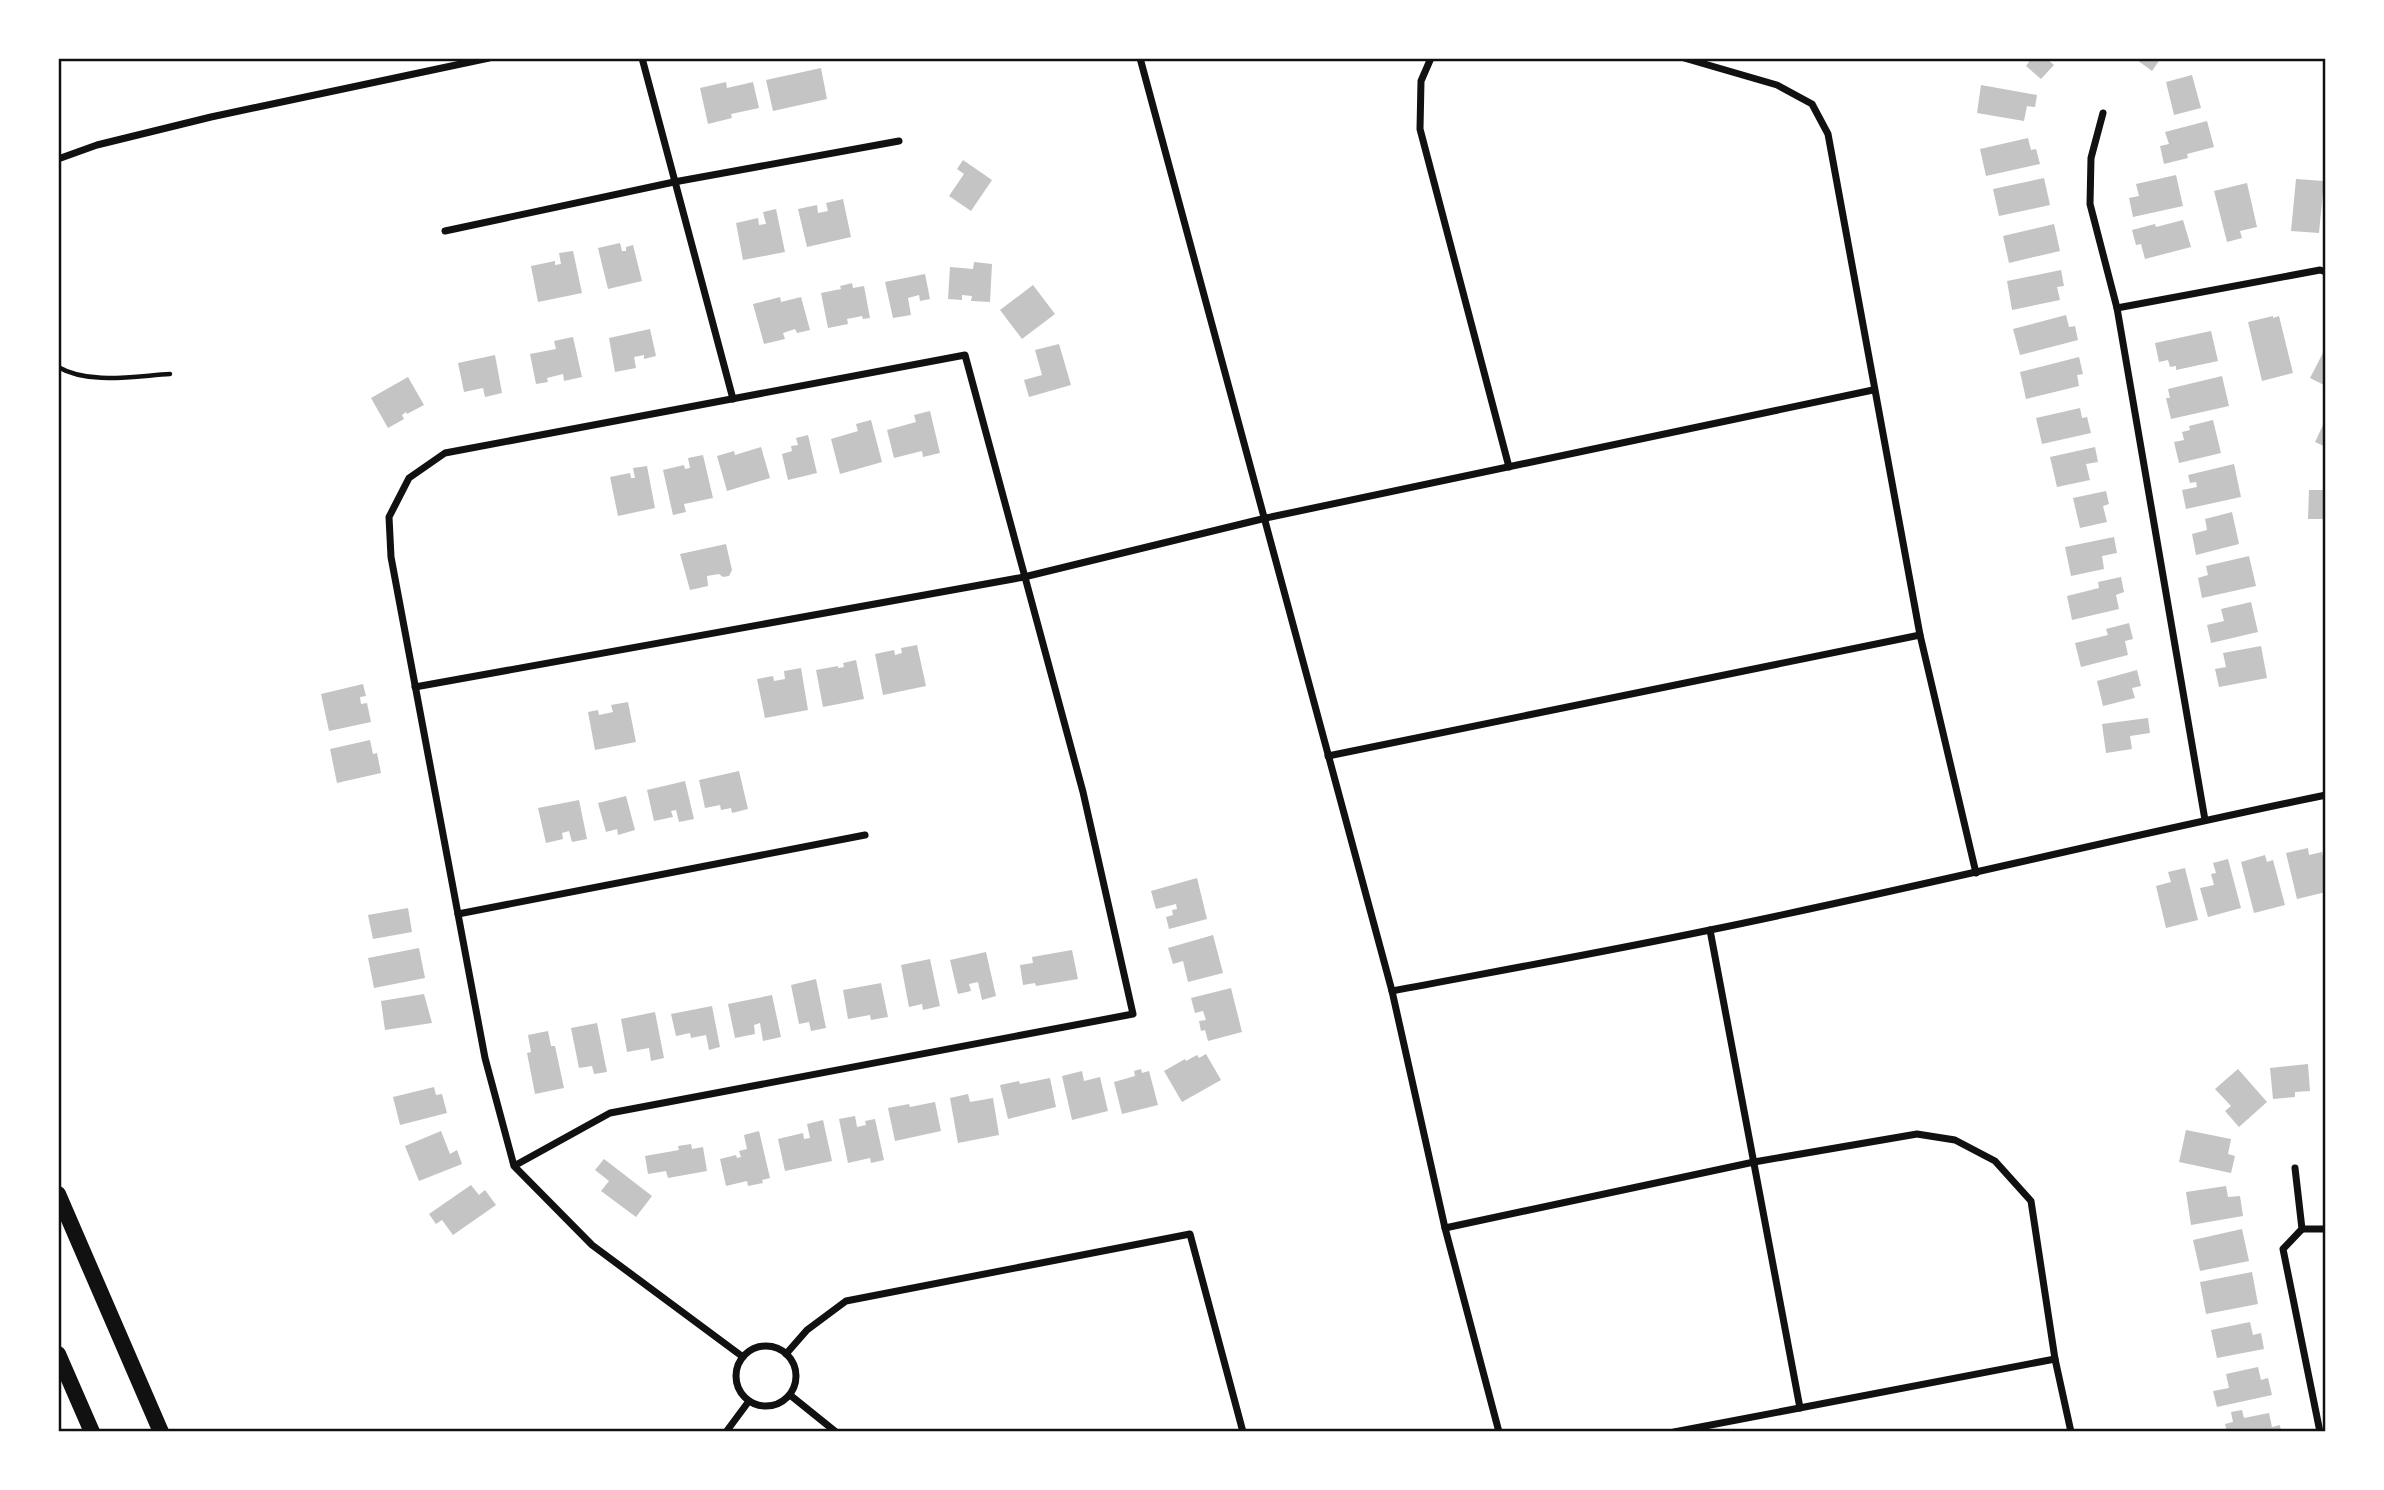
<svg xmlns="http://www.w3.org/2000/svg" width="2384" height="1490" viewBox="0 0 2384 1490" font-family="Arial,sans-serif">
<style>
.building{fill:#c4c4c4}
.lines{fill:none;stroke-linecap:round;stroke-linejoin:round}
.service{stroke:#111;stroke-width:4.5}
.minor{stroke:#111;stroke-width:7}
.trunk{stroke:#111;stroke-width:16}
.neatline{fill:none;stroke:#111;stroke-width:2.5}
</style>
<rect width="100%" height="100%" fill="#fff"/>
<!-- building -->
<g class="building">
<path d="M2025,58H2046L2054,65L2041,79L2026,66L2029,62Z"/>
<path d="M2138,58H2161L2152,71L2137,60Z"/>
<path d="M821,68L827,99L773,111L766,80Z"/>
<path d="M2192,75L2201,108L2174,115L2166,82Z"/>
<path d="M726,82L727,88L753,82L759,108L731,114L732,118L708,124L700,88Z"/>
<path d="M1981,85L2037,95L2035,107L2027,106L2024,121L1977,113Z"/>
<path d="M2207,121L2214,147L2187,154L2188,158L2164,164L2160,146L2169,144L2165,132Z"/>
<path d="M2028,138L2031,150L2036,149L2040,164L1986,176L1980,149Z"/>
<path d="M963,160L992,180L971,211L949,196L964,174L957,169Z"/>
<path d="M2176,175L2183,206L2133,217L2129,198L2139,196L2136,184Z"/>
<path d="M2044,178L2050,205L1999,216L1993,189Z"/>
<path d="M2296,179L2324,181L2319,233L2291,231Z"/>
<path d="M2247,183L2257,227L2240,231L2242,238L2227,242L2214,191Z"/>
<path d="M843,199L851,237L807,247L798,209L817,205L818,213L828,211L826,203Z"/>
<path d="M776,209L785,252L743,260L736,223L758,218L759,225L766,224L763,212Z"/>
<path d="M2183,220L2191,247L2145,259L2141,244L2136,245L2132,230L2155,224L2156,227Z"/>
<path d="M2054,224L2060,251L2009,263L2003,236Z"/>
<path d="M620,243L622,251H626V247L633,245L642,281L608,289L598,248Z"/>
<path d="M573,251L582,293L538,302L531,266L555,261V265L561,264L559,253Z"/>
<path d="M974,262L992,264L990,302L971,301L972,296L962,295V300L948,299L950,267L973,269Z"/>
<path d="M2061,270L2064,286L2057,287L2060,300L2012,310L2007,281Z"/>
<path d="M925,274L930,299L920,301L919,295L908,298L911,315L893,318L885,282Z"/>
<path d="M852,283L853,288L864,286L870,318L863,319L862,316L847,319L848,324L828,328L821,293L841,289L840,286Z"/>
<path d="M1033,285L1055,314L1022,339L1000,310Z"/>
<path d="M780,297L781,302L801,297L810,330L797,333L795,329L783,333L785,339L764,344L753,304Z"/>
<path d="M2066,315L2069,327L2075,326L2078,340L2020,355L2013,329Z"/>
<path d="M2273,316V318L2279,316L2293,373L2262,381L2248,322Z"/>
<path d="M650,329L656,356L644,359V355L634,357L636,368L615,372L609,338Z"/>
<path d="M2211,331L2218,361L2176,370V366L2170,367L2168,360L2159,362L2155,343Z"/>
<path d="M573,337L582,377L564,381L563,374L547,378L548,382L536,384L530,354L556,349L554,341Z"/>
<path d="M1059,344L1071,385L1029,397L1024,380L1042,375L1035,350Z"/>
<path d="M2326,347V386L2310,378Z"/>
<path d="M495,355L502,393L485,397L483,388L464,392L458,363Z"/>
<path d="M2079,357L2083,374L2077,375L2079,386L2026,399L2020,372Z"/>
<path d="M2222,376L2229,406L2171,419L2166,398H2170L2168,389Z"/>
<path d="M408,377L424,405L407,414L406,412L402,415L404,419L388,428L371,398Z"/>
<path d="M2080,408L2082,418L2087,417L2091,433L2042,444L2036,418Z"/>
<path d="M930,411L940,453L923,457L922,451L894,458L887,430L916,422L914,415Z"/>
<path d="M871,420L882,462L840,474L831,439L858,431L856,424Z"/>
<path d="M2213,420L2221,453L2179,463L2174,442L2184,440L2182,432L2190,430L2189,426Z"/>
<path d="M2323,425L2326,426V447L2315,442Z"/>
<path d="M808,435L817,473L788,480L782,454L792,451L791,446L798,445L796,438Z"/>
<path d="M761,447L770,478L727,491L717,456L734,451L735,455Z"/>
<path d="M2095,447L2098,462L2086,464L2090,480L2057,487L2050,457Z"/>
<path d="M703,455L713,498L684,504L686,512L673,515L663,470L684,465L685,469L690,468L688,458Z"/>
<path d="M2234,464L2241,497L2186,509L2182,490L2197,487L2196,482L2190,483L2188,475Z"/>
<path d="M647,466L655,508L618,516L610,477L630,473L631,478H635L633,468Z"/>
<path d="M2309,490H2326V519H2308Z"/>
<path d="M2106,491L2109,504L2103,506L2107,522L2080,528L2073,498Z"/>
<path d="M2232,512L2239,544L2196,555L2192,534L2207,530L2205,519Z"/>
<path d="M2114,537L2117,553L2102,556L2104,569L2071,576L2065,547Z"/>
<path d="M726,544L732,570L729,576L723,577L719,574L707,576L708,586L690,590L680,554Z"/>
<path d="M2249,556L2256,586L2202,598L2198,578L2208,575L2206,566Z"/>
<path d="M2121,577L2124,592L2116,595L2119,609L2072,620L2067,596L2099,588L2098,582Z"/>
<path d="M2251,602L2258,632L2211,643L2207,625L2224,621L2221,609Z"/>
<path d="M2129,623L2133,639L2125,641L2128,655L2081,667L2075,643L2108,635L2106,629Z"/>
<path d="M917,645L926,686L883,695L875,654L894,650L895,655L902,653L901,648Z"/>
<path d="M2261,646L2267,678L2219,687L2215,669L2226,667L2223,653Z"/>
<path d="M856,660L864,699L823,707L816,670L838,666V668L844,667L843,663Z"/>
<path d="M801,668L808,710L765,718L757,679L773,676L774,681L785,679L784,671Z"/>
<path d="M2137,670L2141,686L2132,688L2135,698L2103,706L2097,681Z"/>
<path d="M363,684L366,696L360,697L361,704L367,703L371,722L329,731L321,694Z"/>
<path d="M628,702L636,742L595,750L588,712L598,710L599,715L613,712L611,705Z"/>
<path d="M2148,718L2150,733L2130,736L2132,749L2106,753L2102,724Z"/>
<path d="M370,740L373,754L377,753L381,773L337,783L330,749Z"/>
<path d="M739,771L748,809L732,813L731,808L721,810L720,805L705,808L699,780Z"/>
<path d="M685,781L694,819L679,822L676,810L671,811L673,817L654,821L647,790Z"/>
<path d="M626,796L635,830L618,835L617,829L606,832L598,803Z"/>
<path d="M579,800L587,839L572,842L569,831L562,833L563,839L546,843L538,808Z"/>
<path d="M2308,848L2309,855L2322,852L2326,871V892L2297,899L2286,853Z"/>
<path d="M2265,855L2267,862L2273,860L2285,905L2254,913L2241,862Z"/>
<path d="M2228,859L2241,908L2208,917L2200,888L2214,885L2211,874L2216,873L2213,863Z"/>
<path d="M2185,868L2198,920L2166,928L2156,886L2171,882L2168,872Z"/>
<path d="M1197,878L1207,919L1169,929L1166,917L1173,915L1172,910L1177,909L1176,904L1156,909L1151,891Z"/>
<path d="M408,908L412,932L373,939L368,915Z"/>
<path d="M1213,935L1223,973L1188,982L1183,961L1173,964L1168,948Z"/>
<path d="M419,948L425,978L374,988L368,958Z"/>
<path d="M1072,950L1078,979L1036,986L1035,983L1023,985L1020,965L1033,963L1032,957Z"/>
<path d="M986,952L996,996L982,1000L978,982L969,984L971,991L958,994L950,960Z"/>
<path d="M930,959L940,1006L923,1010L922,1004L909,1007L901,965Z"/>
<path d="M816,979L826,1028L811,1031L809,1022L799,1024L791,985Z"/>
<path d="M881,983L888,1017L871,1020L870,1015L848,1019L843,990Z"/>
<path d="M1231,988L1242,1032L1208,1041L1205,1030L1201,1031L1199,1021L1206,1020L1203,1011L1195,1013L1191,998Z"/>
<path d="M424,994L432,1023L385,1030L381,1001Z"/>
<path d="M772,995L781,1037L763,1041L760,1023L754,1025L755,1034L735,1038L728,1004Z"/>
<path d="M712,1006L720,1047L709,1050L706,1035L691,1038L690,1033L676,1036L671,1014Z"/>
<path d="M655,1012L664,1058L651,1061L649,1048L627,1052L621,1019Z"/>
<path d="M597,1023L607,1072L594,1074L592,1066L579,1068L571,1028Z"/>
<path d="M548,1031L551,1046H555L564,1088L535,1094L527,1053L531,1052L528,1035Z"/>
<path d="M1206,1054L1221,1080L1182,1102L1164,1071L1185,1059L1186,1061L1197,1055L1199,1058Z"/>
<path d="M2308,1064L2310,1091L2295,1092V1097L2273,1099L2270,1068Z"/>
<path d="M1141,1069L1142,1073L1149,1071L1158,1105L1122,1114L1114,1082L1135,1076L1134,1071Z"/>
<path d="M2238,1069L2267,1102L2239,1127L2225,1111L2231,1106L2215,1089Z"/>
<path d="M1082,1071L1084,1081L1100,1077L1108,1111L1072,1120L1062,1076Z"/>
<path d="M1050,1078L1056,1107L1008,1119L1000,1085L1019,1081L1020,1084Z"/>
<path d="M434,1087L436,1095L442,1094L447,1113L400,1125L393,1097Z"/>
<path d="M968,1094L970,1102L993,1098L999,1135L958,1143L950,1098Z"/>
<path d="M935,1102L941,1131L895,1141L888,1108L909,1104L910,1107Z"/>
<path d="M855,1116L857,1127L866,1125L865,1121L875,1119L884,1160L871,1163L870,1158L848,1163L839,1119Z"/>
<path d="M823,1120L832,1161L785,1171L778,1139L803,1133L804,1139L810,1138L807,1124Z"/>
<path d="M2186,1130L2231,1139L2228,1154L2235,1156L2231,1173L2179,1162Z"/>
<path d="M441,1131L450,1154L457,1150L462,1164L419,1181L405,1146Z"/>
<path d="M759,1131L770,1178L762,1180L763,1183L748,1186L747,1181L726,1186L720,1159L736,1155L737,1158L741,1157L739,1151L747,1149L744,1135Z"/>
<path d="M691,1144L692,1149L703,1147L707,1171L668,1178L666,1171L648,1174L645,1156L679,1150L678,1146Z"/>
<path d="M604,1159L652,1196L636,1217L601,1191L609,1181L595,1170Z"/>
<path d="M471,1185L479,1195L485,1190L496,1205L453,1235L442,1220L436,1224L429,1214Z"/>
<path d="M2226,1186L2228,1197L2240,1196L2243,1216L2191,1225L2186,1192Z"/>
<path d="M2242,1229L2249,1261L2200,1271L2193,1240Z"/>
<path d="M2252,1272L2258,1304L2206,1314L2200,1282Z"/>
<path d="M2250,1322L2253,1335L2261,1333L2264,1349L2217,1358L2211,1330Z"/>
<path d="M2258,1367L2261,1380L2268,1378L2272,1395L2217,1407L2213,1391L2229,1388L2226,1374Z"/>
<path d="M2242,1410L2244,1418L2269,1413L2272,1427L2280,1425L2281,1432H2227L2225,1424L2233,1422L2231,1412Z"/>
</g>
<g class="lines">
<!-- service -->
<path class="service" d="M58,367C89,385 135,376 170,374"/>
<!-- minor -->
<g class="minor">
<path d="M642,58L733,399"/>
<path d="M1140,58L1392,991L1445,1228L1499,1432"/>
<path d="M1431,58L1421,81L1420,129L1509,467"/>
<path d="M1684,58L1777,85L1812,104L1828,134L1920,635L1976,873"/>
<path d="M2103,113L2091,158L2090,204L2117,308L2205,820"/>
<path d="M58,159L97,145L211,117L489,58"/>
<path d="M445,231L674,182L899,141"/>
<path d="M2117,308L2320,270L2326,272"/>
<path d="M415,687L1024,577L1266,518L1873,390"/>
<path d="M1328,756L1920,635"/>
<path d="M458,914L865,835"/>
<path d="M1710,930L1800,1408"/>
<path d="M1392,991C1498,971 1604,952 1710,930C1916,888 2120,837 2326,795"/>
<path d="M514,1166L610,1113L1133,1014L1083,792L965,355L445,453L409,478L389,517L391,557L485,1058L514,1166L592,1245L743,1357"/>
<path d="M2295,1168L2302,1229L2283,1249L2320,1432"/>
<path d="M1445,1228L1754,1162L1917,1134L1955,1140L1995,1161L2031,1201L2055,1359L2071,1432"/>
<path d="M2302,1229H2326"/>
<circle cx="766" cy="1376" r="30"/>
<path d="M786,1354L807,1330L846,1301L1190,1234L1243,1432"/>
<path d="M790,1395L836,1432"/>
<path d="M726,1432L749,1401"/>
<path d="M1674,1432L2055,1359"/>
</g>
<!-- trunk -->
<g class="trunk">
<path d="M58,1194L161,1432"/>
<path d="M58,1354L92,1432"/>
</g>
</g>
<!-- border -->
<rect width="2384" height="1490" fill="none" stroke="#ffffff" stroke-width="119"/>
<rect x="60" y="60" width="2264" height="1370" class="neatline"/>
</svg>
